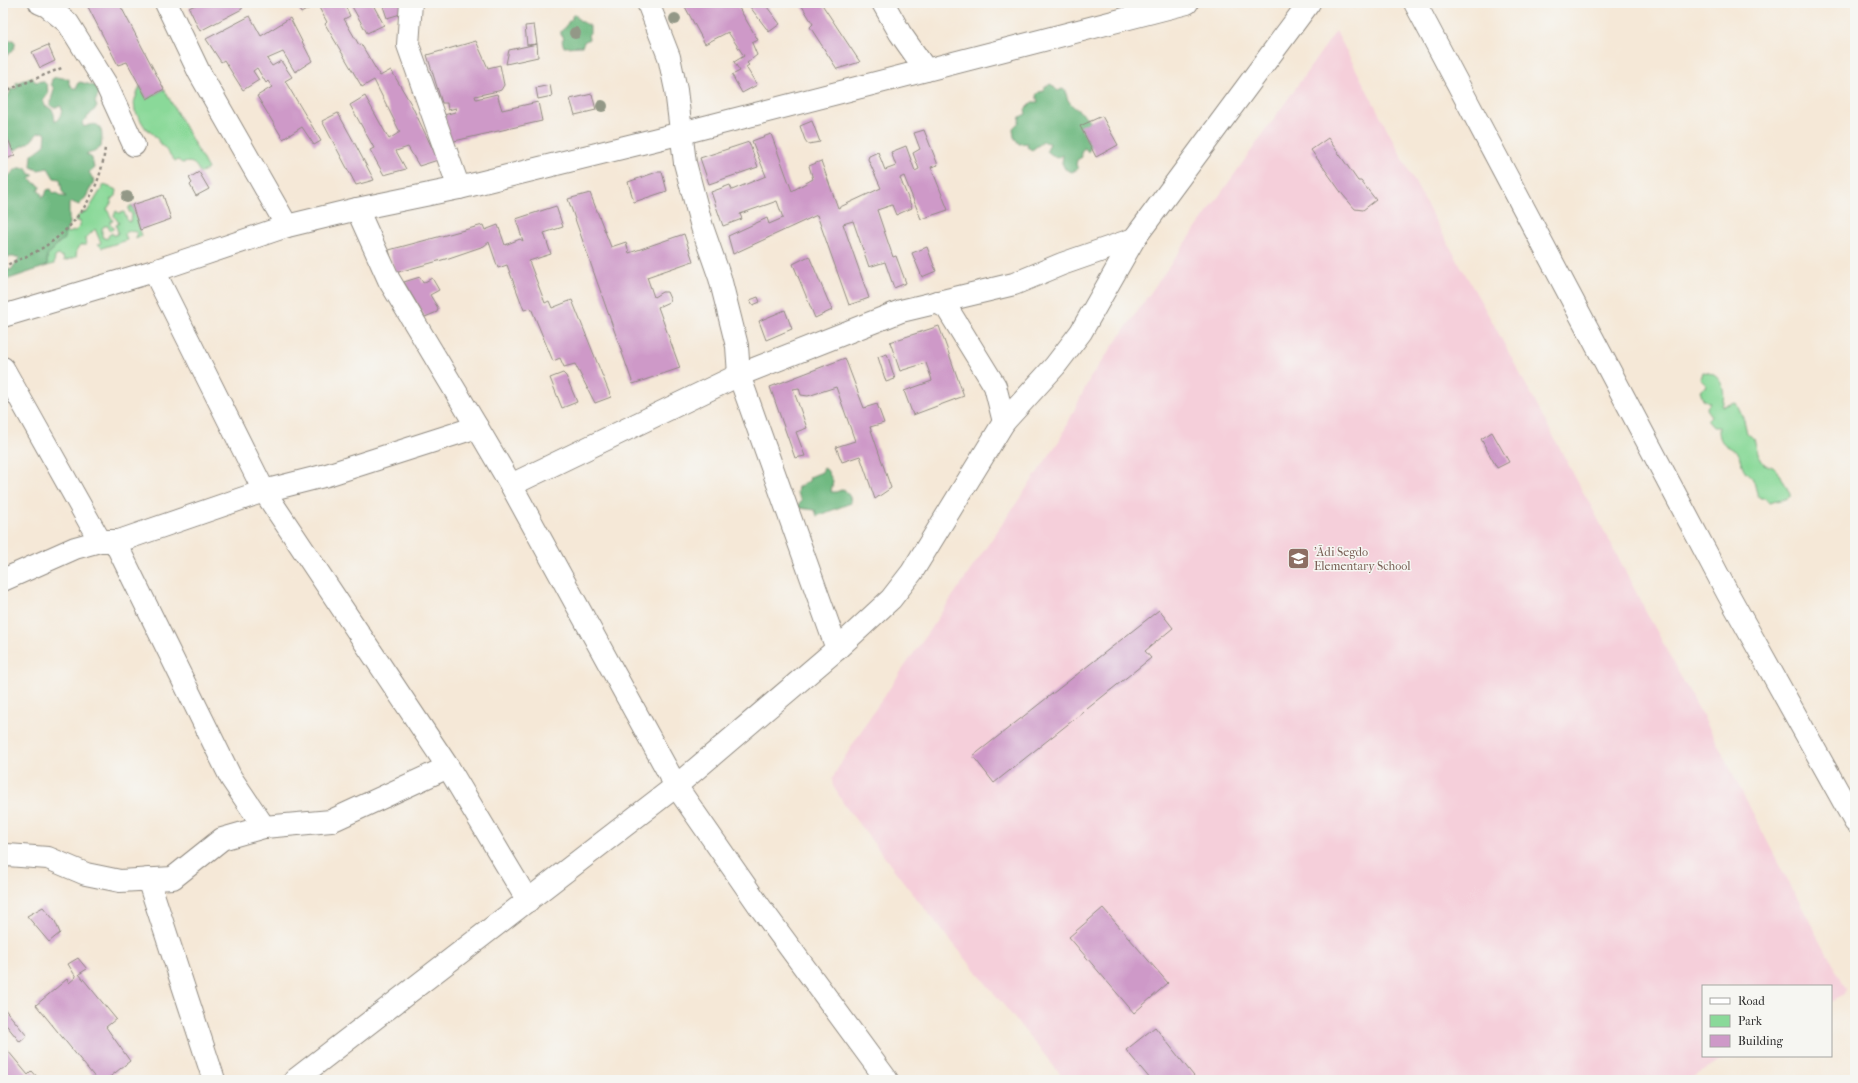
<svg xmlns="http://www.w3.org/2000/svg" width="1858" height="1083" viewBox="0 0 1858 1083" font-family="'IM FELL French Canon',serif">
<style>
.built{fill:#f5cfda}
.green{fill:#8ad999;stroke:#5a8262}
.forest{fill:#6fb981;stroke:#4d7256}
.building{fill:#ce99c8}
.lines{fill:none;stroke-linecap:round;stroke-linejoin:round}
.minor-casing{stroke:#908a81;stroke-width:24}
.path{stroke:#908a81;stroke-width:2.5;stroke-dasharray:3 3;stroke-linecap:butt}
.minor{stroke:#fff;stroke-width:22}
.tree{fill:#939887}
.labels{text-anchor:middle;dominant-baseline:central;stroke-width:3;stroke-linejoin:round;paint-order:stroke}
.education-label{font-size:12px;fill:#785e54;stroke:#f6f6f2;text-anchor:start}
</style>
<rect width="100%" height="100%" fill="#f6f6f2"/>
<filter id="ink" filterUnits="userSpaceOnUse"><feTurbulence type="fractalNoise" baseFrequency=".025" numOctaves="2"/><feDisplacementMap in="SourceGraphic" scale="8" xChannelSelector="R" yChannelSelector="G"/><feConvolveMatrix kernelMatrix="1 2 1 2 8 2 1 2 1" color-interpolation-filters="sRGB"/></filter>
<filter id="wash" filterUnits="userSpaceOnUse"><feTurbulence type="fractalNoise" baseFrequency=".012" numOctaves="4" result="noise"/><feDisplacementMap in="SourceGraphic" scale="16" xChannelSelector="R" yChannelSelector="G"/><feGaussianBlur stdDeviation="0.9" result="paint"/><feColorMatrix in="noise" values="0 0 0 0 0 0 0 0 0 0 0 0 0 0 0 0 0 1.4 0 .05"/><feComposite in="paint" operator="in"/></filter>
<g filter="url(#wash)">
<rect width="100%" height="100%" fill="#f5e8d7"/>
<!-- built -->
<path class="built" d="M1336,31L1432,215L1493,323L1583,492L1589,502L1648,615L1715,739L1781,868L1846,989L1845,995L1831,1002V986H1703V1056H1730L1685,1080H1065L916,898L845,806L833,786L832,779L838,768L870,717L1059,441L1090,378Z"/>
<!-- green -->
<g class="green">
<path d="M140,86L147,99L164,89L208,169L200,173C195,163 193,161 182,163L178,160L175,161L153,134L146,129L135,111L134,102Z"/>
<path d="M104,185L117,190L116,196L111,200V203L107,209L113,221L110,222V224L114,228L111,231L108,226H104L102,229V237L107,239L109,235L112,233L113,235H116L118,233L116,225L119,223L114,216L116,211L119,213L124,212L128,222L131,221L132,214L129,212V207L132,205L142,236L135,238L137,236V232L127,231L125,234L127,240L102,248L98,244L101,243L95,229L85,239L86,245H80L77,249L76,257L64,261L63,257L58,255L55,257L54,264L47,266V255L59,243L66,231L67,233L75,231L80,226V221H74L81,213L87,212Z"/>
<path d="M1702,372C1721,372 1727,390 1722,406L1736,403L1744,420L1747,433L1754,439L1759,456L1764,464L1773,467L1780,474L1791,496L1785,499L1769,503L1765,498H1760C1755,493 1756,484 1752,478C1750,475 1747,474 1745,471C1742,467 1741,461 1739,456C1733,444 1718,450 1719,427H1713L1707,420L1711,416L1706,409L1710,403L1703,399L1700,390L1707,386L1700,379Z"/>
</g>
<!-- forest -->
<g class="forest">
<path d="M575,14L579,20L590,26V33L588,35L589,39L584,42L582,46L564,47L562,41L564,38L561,35V31L566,27L568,22L572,19V16Z"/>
<path d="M3,31L6,36V41L13,40L15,42C16,51 9,53 3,58Z"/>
<path d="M32,77L35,82L43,81L47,85L48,93L43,100L45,106C55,109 54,114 55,122C60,118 63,112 61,106L54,108L50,105L54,89L51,84L52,79L56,77L69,79V84L73,88H77V84L80,82L95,86L99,93L95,102L97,107L82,123L84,127C103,118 103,133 101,147L94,152L86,154L92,158L94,168L89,172L94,181L86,197L79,205L72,202L69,204V228L64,233L65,239L56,244L53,250L47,255V266L3,281V271L6,269L11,270L20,257H3V182C7,178 12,172 18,168H27L30,174L34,175L30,178L34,183L38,184L40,187L38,191L41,193L42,197L45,196L47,190L51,189L53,193L57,192L60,196L66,197L62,191L60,179L54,178L48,168L38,170L31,167L32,155L45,145L46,134L43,132L38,133L29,143L13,151L3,128V112L5,111L3,102L5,96L9,95L11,89L17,88L16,83Z"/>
<path d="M1051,84L1058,91L1062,89L1066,91C1066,108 1084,110 1090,122L1086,139L1088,141H1092L1093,144L1088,152L1085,148L1081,151L1082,157L1077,160L1076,165L1078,169L1072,172L1065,169L1062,163L1063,155L1056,158L1047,151L1050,143L1043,142L1032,150L1027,147L1028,143L1019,144L1014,137L1013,128L1019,122L1020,117L1026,114L1025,109L1032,102H1038L1036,95L1039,92L1044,91V87Z"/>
<path d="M824,468L827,470L833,481L831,492H836L844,489L850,497L851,503L817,516L815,510L799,508L798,505L802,501L797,493L798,487L809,481L810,477L822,472Z"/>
</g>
<g id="blocks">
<!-- building -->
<g class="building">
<path d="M86,3H119L164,89L147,99L127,62L118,65Z"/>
<path d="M199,3H248L243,5L242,9L200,31L189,8Z"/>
<path d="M295,3H344L350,16L344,19L359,45L361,44L380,76L391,70L411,104L438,160L419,166L408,147L396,151L406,169L384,175L370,150L374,148L350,105L365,96L389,139L400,132L374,80L362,87L325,24L327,22L317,4L301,13Z"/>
<path d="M350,3H372L384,25L367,33Z"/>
<path d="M382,3H401L404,13L387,18Z"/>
<path d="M683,3H736L758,40L752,43L757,55L747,63L749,65L746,67L757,85L742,93L732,75L740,71L734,62L744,56L728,32L705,44Z"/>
<path d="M747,3H764L780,24L769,32Z"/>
<path d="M800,3H821L860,62L837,69L810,27L813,24Z"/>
<path d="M250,16L261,36L290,18L312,61L295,72L283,52L267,59L272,66L281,61L292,77L285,81L321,141L314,145L302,127L283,139L257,96L272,87L268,81L266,83L257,68L253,71L259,80L243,90L224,60L221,62L206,39Z"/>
<path d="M534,25L537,44L527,45L525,26Z"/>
<path d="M476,41L488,68L500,65L504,85L501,90L498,91L475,96L476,99L497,94L502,110L538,102L542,121L450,142L444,115L455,112L456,108L448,110L447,103H442L427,55Z"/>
<path d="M537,44L538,57L506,64L509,50Z"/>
<path d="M48,45L55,61L40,68L32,52Z"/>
<path d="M550,85L552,96L538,99L536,88Z"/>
<path d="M592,94L596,110L575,115L570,99Z"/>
<path d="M338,113L354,142L374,180L356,185L322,121Z"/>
<path d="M1102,116L1118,145L1096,157L1080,126Z"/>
<path d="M812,121L820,142L808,144L805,140L800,126Z"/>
<path d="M3,128L15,155L3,161Z"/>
<path d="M924,130L938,165L931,167L948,210L921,219L904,176L900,178L912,208L896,215L892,205L877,210L893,257L896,256L906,283L894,288L885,262L869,267L853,221L843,224L869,298L849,305L817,215L733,254L728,236L767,218L769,224L783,218L777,201L740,214L742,219L723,226L711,192L730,185L732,190L766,176L752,141L771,134L792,191L813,179L809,166L821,161L838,208L881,188L868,159L869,156L878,152L885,170L896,166L891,152L906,146L915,171L919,169L913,153L920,149L914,133Z"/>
<path d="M1328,138L1358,181H1361L1376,200L1363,210L1355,209L1343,195L1311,150Z"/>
<path d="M749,142L758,167L709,184L700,158Z"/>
<path d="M199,172L209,189L196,196L190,185L192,183L189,178Z"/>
<path d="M657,172H662L667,191L634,202L628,182Z"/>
<path d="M590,193L611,247L626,242L629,253L684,234L693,261L647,277L654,297L662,292H667L671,301L658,307L680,368L633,384L568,199Z"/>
<path d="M163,195L171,219L140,230L132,205Z"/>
<path d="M556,206L563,227L544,233L551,254L529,261L545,303L549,301L552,308L572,300L611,397L595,403L575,364L564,367L560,358L553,361L531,308L524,310L507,265L498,268L489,242L484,246L449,258L395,273L389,250L483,225L485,230L498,225L505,245L520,239L523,241L516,219Z"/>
<path d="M927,247L936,271L922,277L912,253Z"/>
<path d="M809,256L832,310L815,318L793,264Z"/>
<path d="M420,277L423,283L432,278L439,290L430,295L438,308L437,312L425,317L404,282Z"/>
<path d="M758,297L760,302L753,305L750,300Z"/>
<path d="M785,310L792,329L766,340L759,321Z"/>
<path d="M939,326L964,396L913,415L904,391L932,381L931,377L926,363L900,371L890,342Z"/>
<path d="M887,354L895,379L886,382L878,357Z"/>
<path d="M845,358L864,408L877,404L884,423L870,427L891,488L875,499L860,456L842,462L836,447L855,441L836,387L808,396L801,395L799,388L793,389L807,428L796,432L805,456L795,458L770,387Z"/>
<path d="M563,373L566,376L577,402L562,408L550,378Z"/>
<path d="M1492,432L1509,462L1497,468L1481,439Z"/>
<path d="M1159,610L1173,628L1145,651L1151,658L994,783L973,756Z"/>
<path d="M43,907L55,921L60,933L49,942L27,916Z"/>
<path d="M1103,908L1168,983L1134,1013L1069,937Z"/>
<path d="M78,958L87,969L79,974L116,1019L106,1027L130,1061L106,1080H97L36,1005L67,979L69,983L76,977L68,964Z"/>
<path d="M3,1007L27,1036L20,1042L3,1021Z"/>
<path d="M1155,1027L1197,1080H1151L1126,1050Z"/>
<path d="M3,1045L28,1075L32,1071L40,1080H3Z"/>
</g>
</g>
</g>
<g filter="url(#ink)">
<use href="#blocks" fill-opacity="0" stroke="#908a81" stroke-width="1"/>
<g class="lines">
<defs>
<g id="minor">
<path d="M40,3L47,6L68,23L106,84L134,145"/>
<path d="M166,3L199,72L287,226"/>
<path d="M411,3L408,45L459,188"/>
<path d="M648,3L669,57L676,90L685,163L702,227L720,278L737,346L739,375L837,649"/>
<path d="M883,3L900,33L926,70"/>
<path d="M1415,3L1728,594L1855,822"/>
<path d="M357,209L389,280L477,427"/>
<path d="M154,271L264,491L448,767L528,901"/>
<path d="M937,302L947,308L995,386L1004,422"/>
<path d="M3,316L154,271L287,226L357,209L459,188L682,133L1187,3"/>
<path d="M3,368L100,541"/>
<path d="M511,485L676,786L760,907L887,1080"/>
<path d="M115,542L231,778L264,827L331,821L448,767"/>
<path d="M3,580L75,548L100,541H119L264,491L327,475L477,427L511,485L739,375L901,311L1014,284L1062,264L1134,239"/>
<path d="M3,857L7,855L48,858L86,874L120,881L173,878L222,839L264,827"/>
<path d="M148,879L214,1080"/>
<path d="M295,1080L676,786L837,649L891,599L912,572L1004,422L1055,366L1081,332L1134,239L1309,3"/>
</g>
</defs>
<!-- minor casing -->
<use href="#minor" class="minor-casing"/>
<!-- path -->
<g class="path">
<path d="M3,92L64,67"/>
<path d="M3,267C17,260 34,254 47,245C80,223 102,186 105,147"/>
</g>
<!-- minor -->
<use href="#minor" class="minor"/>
</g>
<!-- trees -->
<g class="tree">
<circle cx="675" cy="19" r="6"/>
<circle cx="575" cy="33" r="6"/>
<circle cx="602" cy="106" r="6"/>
<circle cx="127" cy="197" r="6"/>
</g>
</g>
<!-- icons -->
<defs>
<symbol id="school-square" viewBox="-11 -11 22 22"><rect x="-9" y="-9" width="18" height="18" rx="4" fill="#8d6e63" stroke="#f6f6f2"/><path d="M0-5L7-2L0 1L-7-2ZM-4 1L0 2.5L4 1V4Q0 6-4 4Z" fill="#fff"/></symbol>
</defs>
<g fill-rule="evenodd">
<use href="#school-square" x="1286" y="546" width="25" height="25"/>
</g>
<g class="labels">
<!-- education labels -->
<g class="education-label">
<text x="1314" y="552">'Ādi Segdo<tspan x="1314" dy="14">Elementary School</tspan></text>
</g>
</g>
<!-- margin -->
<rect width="1858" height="1083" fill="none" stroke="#f6f6f2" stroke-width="16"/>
<!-- legend -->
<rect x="1702" y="985" width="130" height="72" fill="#f6f6f2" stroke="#a5a5a2"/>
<rect x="1710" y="998" width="20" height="6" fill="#ffffff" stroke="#a5a5a2"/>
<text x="1738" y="1005" font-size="12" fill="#2b2b2b">Road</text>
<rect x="1710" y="1015" width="20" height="12" fill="#8ad999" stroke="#a5a5a2"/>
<text x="1738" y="1025" font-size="12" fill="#2b2b2b">Park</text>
<rect x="1710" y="1035" width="20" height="12" fill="#ce99c8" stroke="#a5a5a2"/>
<text x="1738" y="1045" font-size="12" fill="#2b2b2b">Building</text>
</svg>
